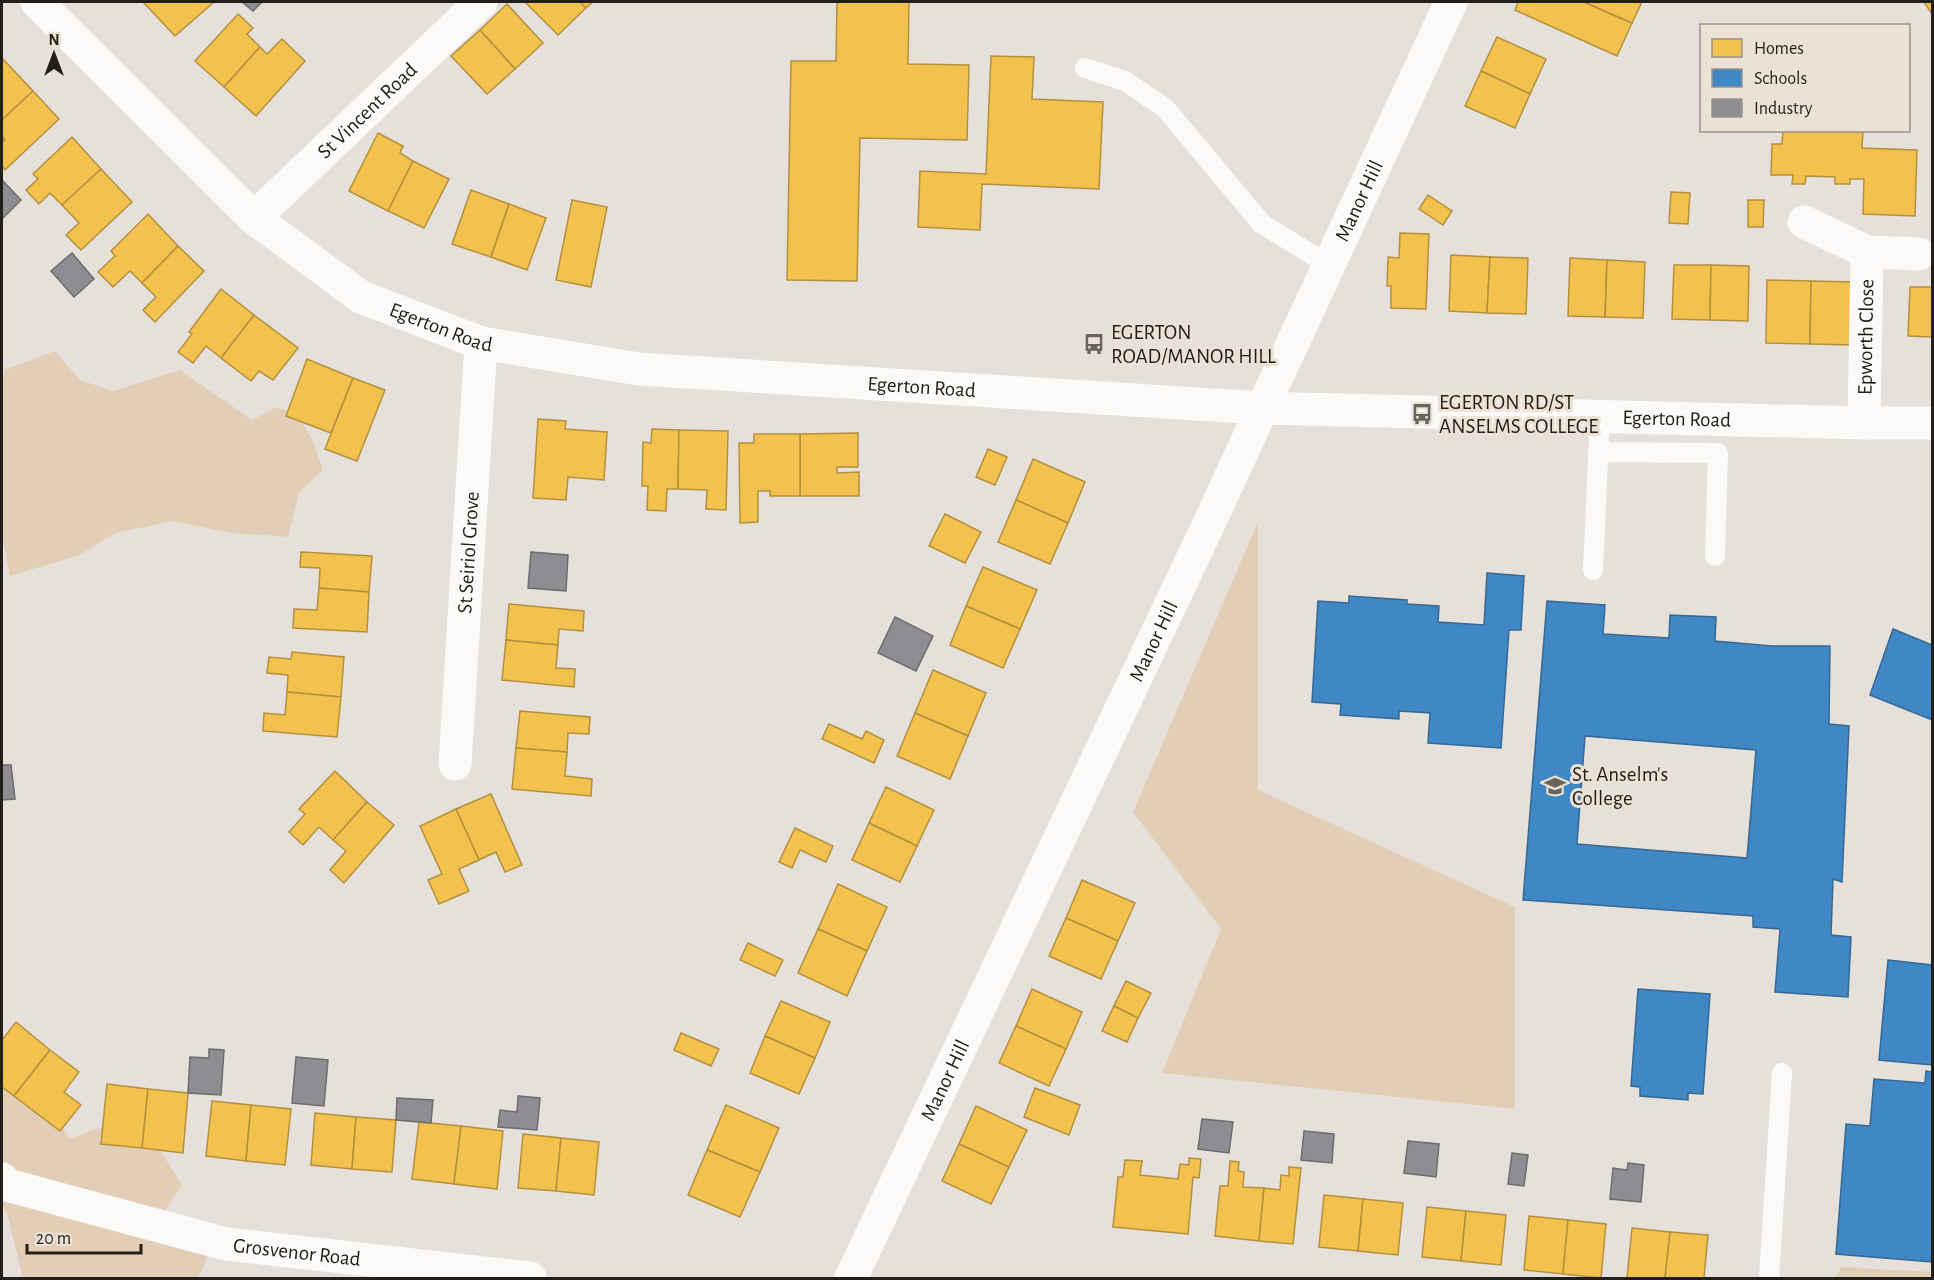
<svg xmlns="http://www.w3.org/2000/svg" width="1934" height="1280" viewBox="0 0 1934 1280" font-family="'Alegreya Sans',sans-serif">
<style>
.green{fill:#e2ceb6}
.homes{fill:#f2c14e;stroke:#b4903e;stroke-width:1.5}
.schools{fill:#3f88c5;stroke:#366892;stroke-width:1.5;fill-rule:evenodd}
.industry{fill:#8d8d92;stroke:#6d6c6e;stroke-width:1.5}
.lines{fill:none;stroke-linecap:round;stroke-linejoin:round}
.lane{stroke:#fbfaf9;stroke-width:20}
.street{stroke:#fbfaf9;stroke-width:33}
.labels{text-anchor:middle;dominant-baseline:central;stroke-width:6;stroke-linejoin:round;paint-order:stroke}
.street-label{font-size:21px;fill:#221f1a;stroke:#ebe1d5}
.poi-label{font-size:21px;fill:#221f1a;stroke:#ebe1d5;text-anchor:start}
</style>
<rect width="100%" height="100%" fill="#e6e0da"/>
<!-- green -->
<g class="green">
<path d="M55,351L80,380L113,391L180,370L252,420L276,407L297,415L312,439L323,470L299,492L288,537L231,533L173,521L115,533L80,555L10,576L2,536V382L5,370Z"/>
<path d="M1258,522V790L1515,907V1109L1162,1073L1221,929L1133,812Z"/>
<path d="M8,1083L41,1094L70,1139L92,1130L123,1123L157,1145L182,1185L161,1217L207,1255L203,1269L197,1278H23L8,1217L2,1204V1093Z"/>
<path d="M1842,1267L1932,1272V1278H1834Z"/>
</g>
<!-- homes -->
<g class="homes">
<path d="M145,2H214L175,36L144,3Z"/>
<path d="M525,2H580L586,8L558,35Z"/>
<path d="M580,2H593L586,8Z"/>
<path d="M837,2H909L908,64L969,65L967,140L860,138L857,281L787,280L791,61H836Z"/>
<path d="M1518,2H1584L1632,23L1617,56L1515,10Z"/>
<path d="M1584,2H1642L1632,23Z"/>
<path d="M1924,2H1932V14Z"/>
<path d="M507,4L543,43L515,69L480,30Z"/>
<path d="M238,14L253,28L247,34L260,47L224,87L195,61Z"/>
<path d="M480,30L515,69L487,94L451,56Z"/>
<path d="M1497,37L1546,59L1530,94L1481,71Z"/>
<path d="M282,39L305,61L256,116L224,87L260,47L267,54Z"/>
<path d="M991,56L1034,57L1032,99L1103,102L1099,189L982,184L980,230L918,227L920,171L986,174Z"/>
<path d="M2,58L33,91L2,120Z"/>
<path d="M1481,71L1530,94L1515,128L1465,106Z"/>
<path d="M33,91L59,119L5,170L2,166V143L5,140L2,136V120Z"/>
<path d="M1783,130H1863L1862,148L1917,150L1915,216L1863,214L1864,179H1850V184H1835V177L1806,176L1805,184H1792L1793,175H1771L1772,144H1782Z"/>
<path d="M378,133L403,146L400,153L413,161L388,211L349,191Z"/>
<path d="M72,137L101,169L62,205L50,193L39,204L26,190L38,179L33,174Z"/>
<path d="M413,161L449,179L424,228L388,211Z"/>
<path d="M101,169L132,202L81,250L66,235L79,223L62,205Z"/>
<path d="M471,190L509,204L491,257L452,244Z"/>
<path d="M1671,192L1690,193L1688,224L1669,223Z"/>
<path d="M1428,195L1452,211L1443,225L1419,209Z"/>
<path d="M572,200L607,207L591,287L556,280Z"/>
<path d="M1748,200H1764L1763,227H1748Z"/>
<path d="M509,204L546,218L527,270L491,257Z"/>
<path d="M148,214L178,246L142,283L130,271L113,287L98,272L115,256L111,251Z"/>
<path d="M1400,233L1429,234L1426,309L1391,308V286H1387L1388,257L1399,258Z"/>
<path d="M178,246L204,271L155,322L143,310L156,297L142,283Z"/>
<path d="M1451,255L1490,257L1487,313L1449,311Z"/>
<path d="M1490,257L1528,258L1526,314L1487,313Z"/>
<path d="M1570,258L1607,260L1605,317L1568,316Z"/>
<path d="M1607,260L1645,262L1643,318L1605,317Z"/>
<path d="M1674,265H1711L1710,320L1672,319Z"/>
<path d="M1711,265L1749,266L1748,321L1710,320Z"/>
<path d="M1767,280L1811,281L1810,344L1766,343Z"/>
<path d="M1811,281L1855,282L1854,345L1810,344Z"/>
<path d="M1910,287H1932V337L1908,336Z"/>
<path d="M221,289L254,315L221,358L206,346L193,363L178,352L192,334L189,332Z"/>
<path d="M254,315L298,348L273,380L259,371L251,381L221,358Z"/>
<path d="M307,359L353,378L331,433L286,416Z"/>
<path d="M353,378L385,390L357,461L325,449Z"/>
<path d="M538,419L566,421L565,429L607,432L604,480L568,477L566,500L533,498Z"/>
<path d="M652,429L679,430L678,489H667L666,511L647,510L648,486H642L643,442L651,443Z"/>
<path d="M679,430L728,431L726,510L706,509L707,490L678,489Z"/>
<path d="M858,433V467H837V473L859,472V496H800V434Z"/>
<path d="M754,434H800V496H770V491H758V522L740,523L739,443H754Z"/>
<path d="M988,449L1007,457L995,485L976,477Z"/>
<path d="M1033,459L1085,482L1068,523L1016,500Z"/>
<path d="M1016,500L1068,523L1050,564L998,542Z"/>
<path d="M945,514L981,532L965,563L929,546Z"/>
<path d="M301,552L372,556L369,592L319,588L320,568L300,567Z"/>
<path d="M983,567L1037,590L1020,629L966,606Z"/>
<path d="M319,588L369,592L367,632L293,628L294,609L317,610Z"/>
<path d="M509,604L584,611L583,631L559,629L558,645L506,640Z"/>
<path d="M966,606L1020,629L1003,668L950,645Z"/>
<path d="M506,640L558,645L556,668L575,669L574,687L502,680Z"/>
<path d="M292,652L344,657L341,697L287,692L288,675L267,673L269,657L291,659Z"/>
<path d="M933,670L986,693L968,736L915,713Z"/>
<path d="M287,692L341,697L337,737L263,731L264,713L285,715Z"/>
<path d="M520,711L590,717L589,734L568,733L567,752L516,748Z"/>
<path d="M915,713L968,736L950,779L897,756Z"/>
<path d="M829,724L862,739L866,731L884,740L874,763L822,739Z"/>
<path d="M516,748L567,752L565,776L592,779L591,796L512,789Z"/>
<path d="M335,771L367,802L333,840L319,827L303,845L289,832L305,814L299,809Z"/>
<path d="M886,787L934,810L917,846L869,823Z"/>
<path d="M491,794L522,865L505,872L496,852L479,860L456,809Z"/>
<path d="M367,802L394,825L344,883L330,870L346,851L333,840Z"/>
<path d="M456,809L479,860L459,869L469,891L439,904L428,880L442,874L420,826Z"/>
<path d="M869,823L917,846L900,882L852,860Z"/>
<path d="M795,828L833,846L826,862L800,850L792,868L779,862Z"/>
<path d="M1082,880L1135,903L1118,941L1066,918Z"/>
<path d="M838,884L887,907L867,951L818,929Z"/>
<path d="M1066,918L1118,941L1101,979L1049,956Z"/>
<path d="M818,929L867,951L847,996L798,973Z"/>
<path d="M748,943L783,960L775,976L740,960Z"/>
<path d="M1126,981L1151,993L1138,1018L1114,1006Z"/>
<path d="M1032,989L1082,1012L1066,1049L1016,1026Z"/>
<path d="M781,1001L830,1022L815,1058L765,1036Z"/>
<path d="M1114,1006L1138,1018L1127,1042L1102,1031Z"/>
<path d="M16,1022L50,1050L14,1096L2,1087V1040Z"/>
<path d="M1016,1026L1066,1049L1049,1086L999,1063Z"/>
<path d="M681,1033L719,1049L711,1066L674,1050Z"/>
<path d="M765,1036L815,1058L799,1094L750,1073Z"/>
<path d="M50,1050L79,1072L64,1092L81,1105L60,1131L14,1096Z"/>
<path d="M107,1084L148,1089L142,1148L101,1144Z"/>
<path d="M1035,1088L1080,1105L1069,1135L1024,1117Z"/>
<path d="M148,1089L188,1093L183,1153L142,1148Z"/>
<path d="M212,1101L251,1105L246,1161L206,1156Z"/>
<path d="M251,1105L291,1109L285,1165L246,1161Z"/>
<path d="M726,1105L779,1128L760,1172L707,1150Z"/>
<path d="M976,1106L1027,1130L1009,1167L959,1144Z"/>
<path d="M315,1113L356,1117L352,1169L311,1165Z"/>
<path d="M356,1117L396,1120L392,1172L352,1169Z"/>
<path d="M419,1122L461,1126L454,1184L412,1179Z"/>
<path d="M461,1126L503,1131L497,1189L454,1184Z"/>
<path d="M523,1134L561,1138L556,1191L518,1188Z"/>
<path d="M561,1138L599,1142L594,1195L556,1191Z"/>
<path d="M959,1144L1009,1167L991,1204L942,1181Z"/>
<path d="M707,1150L760,1172L740,1217L688,1195Z"/>
<path d="M1189,1158L1201,1159L1199,1178L1193,1177L1188,1234L1113,1227L1118,1177H1123L1125,1160L1142,1161L1140,1175L1178,1179L1180,1164L1189,1165Z"/>
<path d="M1230,1161L1239,1162L1238,1171L1244,1172L1243,1187L1264,1188L1259,1241L1215,1236L1220,1186H1228Z"/>
<path d="M1289,1167L1301,1168L1293,1244L1259,1241L1264,1188L1280,1190L1281,1175L1289,1176Z"/>
<path d="M1324,1195L1363,1199L1358,1251L1319,1247Z"/>
<path d="M1363,1199L1403,1203L1398,1255L1358,1251Z"/>
<path d="M1427,1207L1466,1211L1461,1261L1422,1257Z"/>
<path d="M1466,1211L1506,1215L1501,1265L1461,1261Z"/>
<path d="M1529,1216L1568,1220L1563,1274L1524,1270Z"/>
<path d="M1568,1220L1606,1224L1601,1278L1563,1274Z"/>
<path d="M1632,1228L1670,1232L1665,1278H1627Z"/>
<path d="M1670,1232L1708,1235L1704,1278H1665Z"/>
</g>
<!-- schools -->
<g class="schools">
<path d="M1487,573L1524,576L1521,630H1509L1501,748L1428,743L1430,713L1399,711V719L1340,715L1341,704L1312,702L1318,601L1349,603V596L1407,600V604L1439,606L1438,622L1484,625Z"/>
<path d="M1547,601L1605,605L1603,634L1669,638L1670,615L1716,617L1715,641L1772,646H1830L1829,724L1849,726L1842,882L1833,879L1831,935L1851,937L1848,997L1775,992L1780,929L1753,927V916L1523,900ZM1585,736L1756,750L1747,858L1577,844Z"/>
<path d="M1893,629L1932,645V720L1870,695Z"/>
<path d="M1888,960L1932,965V1065L1879,1060Z"/>
<path d="M1638,989L1710,994L1703,1094L1688,1093V1100L1640,1096V1087L1631,1086Z"/>
<path d="M1926,1071L1932,1072V1262L1836,1254L1846,1124L1870,1126L1874,1079L1925,1083Z"/>
</g>
<!-- industry -->
<g class="industry">
<path d="M242,2H262L253,11Z"/>
<path d="M2,180L21,200L2,219Z"/>
<path d="M72,253L94,279L74,297L51,271Z"/>
<path d="M531,552L568,555L566,591L528,588Z"/>
<path d="M895,617L933,636L916,671L878,653Z"/>
<path d="M2,765H11L15,799L2,800Z"/>
<path d="M209,1049L224,1050L221,1095L188,1093L190,1057L209,1058Z"/>
<path d="M296,1057L328,1060L324,1106L292,1103Z"/>
<path d="M518,1096L540,1098L537,1130L498,1127L500,1110L517,1112Z"/>
<path d="M397,1098L433,1100L431,1123L396,1120Z"/>
<path d="M1202,1119L1233,1122L1229,1153L1198,1149Z"/>
<path d="M1304,1131L1334,1134L1332,1163L1301,1160Z"/>
<path d="M1408,1141L1439,1144L1436,1177L1404,1173Z"/>
<path d="M1512,1153L1528,1155L1524,1186L1508,1184Z"/>
<path d="M1628,1163L1644,1165L1641,1202L1610,1199L1613,1168L1627,1170Z"/>
</g>
<g class="lines">
<!-- lane -->
<g class="lane">
<path d="M1085,68L1125,81L1165,108L1262,224L1329,265"/>
<path d="M1598,452L1718,453L1715,556"/>
<path d="M1593,570L1600,417"/>
<path d="M1769,1278L1782,1073"/>
</g>
<!-- street -->
<g class="street">
<path id="s1" d="M37,2L254,218L361,297L481,343L639,369L1262,408L1864,423H1932"/>
<path id="s2" d="M254,218L481,2"/>
<path d="M1804,222L1867,252L1919,254"/>
<path id="s3" d="M1864,423L1867,252"/>
<path id="s4" d="M455,764L481,343"/>
<path id="s5" d="M2,1179L7,1185L226,1244L530,1278"/>
<path id="s6" d="M851,1278L1205,532L1451,2"/>
</g>
</g>
<!-- icons -->
<defs>
<symbol id="bus-bare" viewBox="-9 -9 18 18"><path d="M-5-6H5V4H4V6H2V4H-2V6H-4V4H-5ZM-3.5-4V0h7V-4ZM-3.5 1.2v1.5H-2V1.2ZM2 1.2v1.5H3.5V1.2Z" fill="#67635d" stroke="#ebe1d5" stroke-width="2.5" paint-order="stroke"/></symbol>
<symbol id="school-bare" viewBox="-9 -9 18 18"><path d="M0-5L7-2L0 1L-7-2ZM-4 1L0 2.5L4 1V4Q0 6-4 4Z" fill="#67635d" stroke="#ebe1d5" stroke-width="2.5" paint-order="stroke"/></symbol>
</defs>
<g fill-rule="evenodd">
<use href="#bus-bare" x="1079" y="329" width="30" height="30"/>
<use href="#bus-bare" x="1407" y="399" width="30" height="30"/>
<use href="#school-bare" x="1540" y="771" width="30" height="30"/>
</g>
<g class="labels">
<!-- street labels -->
<g class="street-label">
<text stroke="none"><textPath href="#s2" startOffset="156">St Vincent Road</textPath></text>
<text stroke="none"><textPath href="#s6" startOffset="1191">Manor Hill</textPath></text>
<text stroke="none"><textPath href="#s1" startOffset="525">Egerton Road</textPath></text>
<text stroke="none"><textPath href="#s3" startOffset="86">Epworth Close</textPath></text>
<text stroke="none"><textPath href="#s1" startOffset="1011">Egerton Road</textPath></text>
<text stroke="none"><textPath href="#s1" startOffset="1767">Egerton Road</textPath></text>
<text stroke="none"><textPath href="#s4" startOffset="212">St Seiriol Grove</textPath></text>
<text stroke="none"><textPath href="#s6" startOffset="705">Manor Hill</textPath></text>
<text stroke="none"><textPath href="#s6" startOffset="219">Manor Hill</textPath></text>
<text stroke="none"><textPath href="#s5" startOffset="306">Grosvenor Road</textPath></text>
</g>
<!-- poi labels -->
<g class="poi-label">
<text x="1111" y="332">EGERTON<tspan x="1111" dy="24">ROAD/MANOR HILL</tspan></text>
<text x="1439" y="402">EGERTON RD/ST<tspan x="1439" dy="24">ANSELMS COLLEGE</tspan></text>
<text x="1572" y="774">St. Anselm's<tspan x="1572" dy="24">College</tspan></text>
</g>
</g>
<!-- border -->
<rect width="1934" height="1280" fill="none" stroke="#221f1a" stroke-width="6"/>
<!-- legend -->
<rect x="1700" y="24" width="210" height="108" fill="#ebe1d5" stroke="#9b938a" stroke-width="1.5"/>
<rect x="1712" y="39" width="30" height="18" fill="#f2c14e" stroke="#9b938a" stroke-width="1.5"/>
<text x="1754" y="54" font-size="18" fill="#221f1a">Homes</text>
<rect x="1712" y="69" width="30" height="18" fill="#3f88c5" stroke="#9b938a" stroke-width="1.5"/>
<text x="1754" y="84" font-size="18" fill="#221f1a">Schools</text>
<rect x="1712" y="99" width="30" height="18" fill="#8d8d92" stroke="#9b938a" stroke-width="1.5"/>
<text x="1754" y="114" font-size="18" fill="#221f1a">Industry</text>
<!-- north arrow -->
<g transform="translate(54 54)" stroke="#ebe1d5" stroke-width="4.5" paint-order="stroke">
<path d="M0-4.5L10 22L0 15L-10 22Z" fill="#221f1a"/>
<text y="-9" font-size="16" font-weight="bold" text-anchor="middle" fill="#221f1a">N</text>
</g>
<!-- scale -->
<path d="M27 1244v9h114v-9" fill="none" stroke="#221f1a" stroke-width="3"/>
<text x="36" y="1244" font-size="18" fill="#221f1a" stroke="#ebe1d5" stroke-width="4.5" paint-order="stroke">20 m</text>
</svg>
